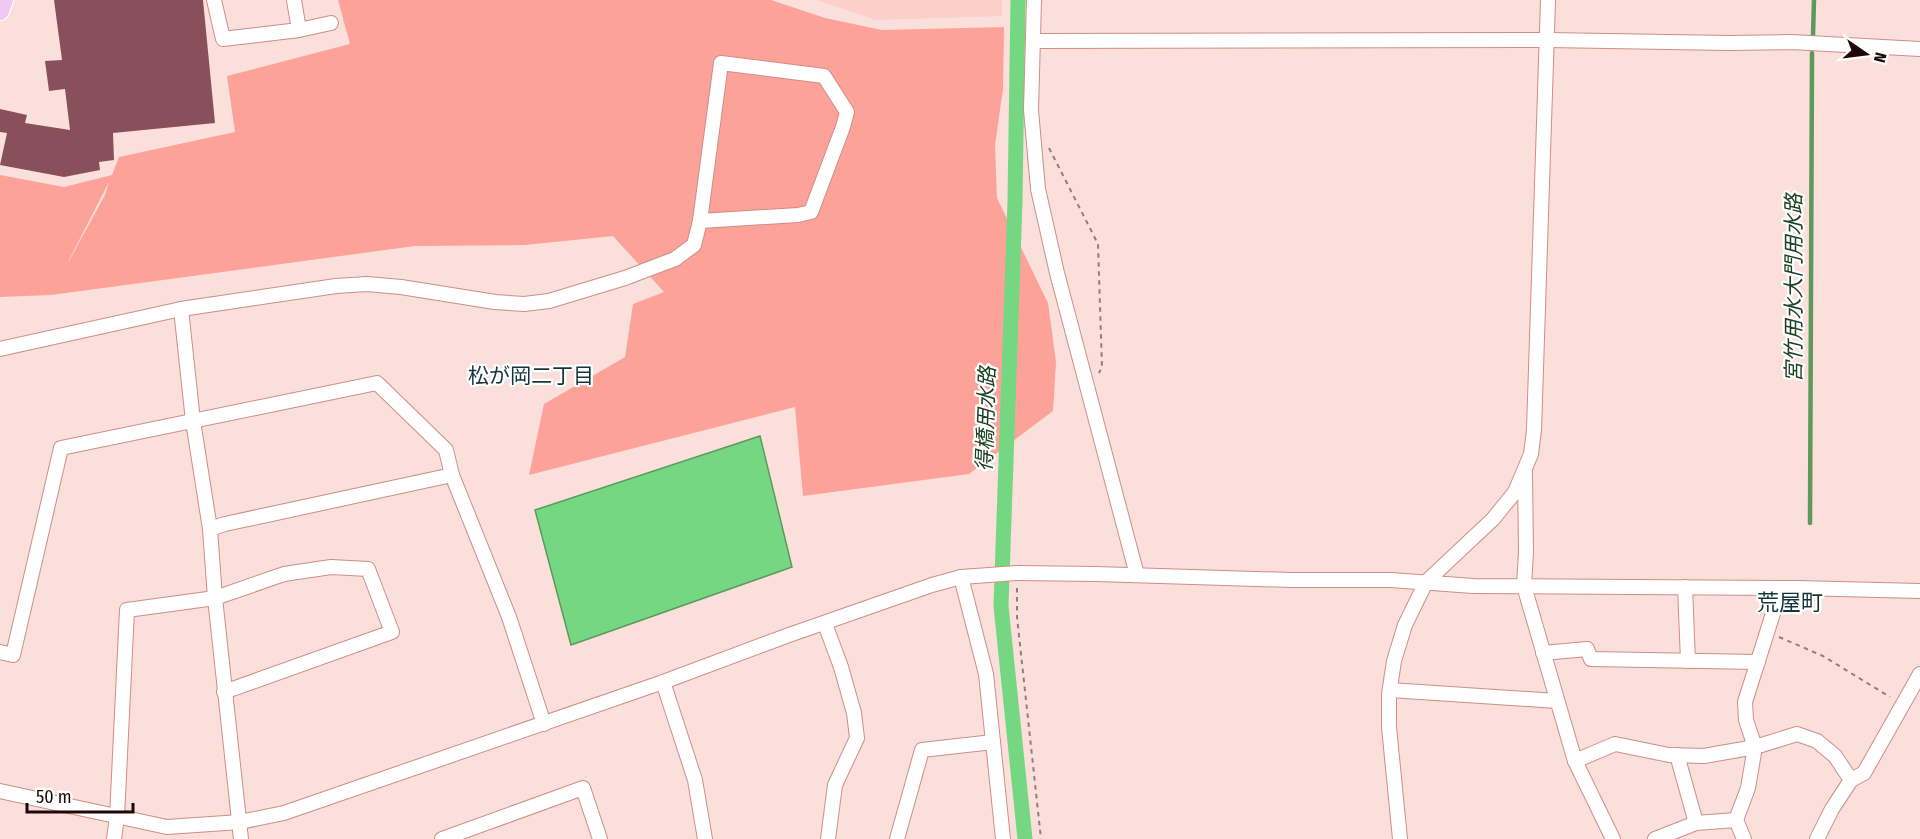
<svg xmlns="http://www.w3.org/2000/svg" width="1920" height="839" viewBox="0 0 1920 839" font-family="'Fira Sans Condensed','Noto Sans JP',sans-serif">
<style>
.built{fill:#fdcfc9}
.green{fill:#fda298;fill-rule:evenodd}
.water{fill:#76d782;stroke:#5c995d;stroke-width:1.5}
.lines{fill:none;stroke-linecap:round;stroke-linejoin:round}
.stream{stroke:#5c995d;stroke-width:4.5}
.canal{stroke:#76d782;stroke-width:15}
.building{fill:#89505c}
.minor-casing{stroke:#cd8e87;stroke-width:16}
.major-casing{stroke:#fff;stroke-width:20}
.path{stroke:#967c79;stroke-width:2;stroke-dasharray:4.5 4.5;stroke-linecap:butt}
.minor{stroke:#fff;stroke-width:14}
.major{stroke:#f3c7f3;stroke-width:18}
.labels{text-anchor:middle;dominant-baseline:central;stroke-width:4.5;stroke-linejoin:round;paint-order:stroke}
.water-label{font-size:21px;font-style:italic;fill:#1b4221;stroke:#fff}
.neighbourhood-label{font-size:21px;fill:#13353a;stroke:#fff}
.quarter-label{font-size:22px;fill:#13353a;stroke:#fff}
</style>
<rect width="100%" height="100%" fill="#fbdfdb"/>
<!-- built -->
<path class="built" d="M817,0H1002V16L876,20Z"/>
<!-- green -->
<path class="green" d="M338,0H771L825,18L882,30L1004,27L1003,89L995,145L997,198L1048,303L1056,362L1053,411L969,474L803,496L795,407L529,475L544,404L625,357L633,304L664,292L613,236L525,245L415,246L51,295L0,297V175L64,187L112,175L119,157L235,132L227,76L350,44ZM109,182L105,195L69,261V260Z"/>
<!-- water -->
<path class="water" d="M760,436L792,567L571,645L535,510Z"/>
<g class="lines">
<!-- stream -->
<g class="stream">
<path d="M1813,35L1814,0"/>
<path d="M1810,523L1812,53"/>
</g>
<!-- canal -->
<path class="canal" d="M1018,0L1015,201L1001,606L1025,839"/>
</g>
<!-- building -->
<path class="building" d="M54,0H203L215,123L113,133L114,160L99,162L100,170L64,177L0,165L7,133L0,132V109L27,115L25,123L70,130L65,89L49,91L45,61L62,60Z"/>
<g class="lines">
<defs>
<g id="minor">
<path d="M214,0L223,39L299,30L294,0"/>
<path d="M1034,0L1031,110L1038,189L1057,273L1137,575"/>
<path d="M299,30L331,23"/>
<path d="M1033,41L1547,40L1729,43L1791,42L1920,49"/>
<path d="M721,63L824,76L847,112L843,127L811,212L798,215L700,221Z"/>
<path d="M181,309L193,421L210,529L215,598L241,839"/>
<path d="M0,349L181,309L336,286L367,284L401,287L495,302L524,304L549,301L625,278L675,259L694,245L700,221"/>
<path d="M1525,473L1526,552L1524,586L1575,761L1613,839"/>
<path d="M210,529L225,524L452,475"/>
<path d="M961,577L986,674L1003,839"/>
<path d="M1685,587L1688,661"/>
<path d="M825,624L841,667L854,713L857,738L835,785L828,839"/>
<path d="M0,652L13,655L61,448L377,383L446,450L452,475L509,617L544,724"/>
<path d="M1543,653L1587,649L1591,659L1758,662"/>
<path d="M663,682L695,780L705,839"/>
<path d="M1390,690L1557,701"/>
<path d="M1677,755L1696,823"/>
<path d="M1575,761L1615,744L1669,755L1704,756L1755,747L1797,734L1817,741L1835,756L1851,780L1832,809L1817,839"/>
<path d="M1851,780L1864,773L1920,674"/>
<path d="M0,791L167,827L240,822L284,813L663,682L789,635L932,585L961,577L1017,573L1096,574L1291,580H1391L1473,586L1797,588L1920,591"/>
<path d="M1736,820L1748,788L1755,747L1746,720L1745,702L1781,588"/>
<path d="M114,839L117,817L127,610L215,598L284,574L331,567L368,569L392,632L224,692"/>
<path d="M442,839L583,788L600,839"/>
<path d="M897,839L922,750L993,742"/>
<path d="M1400,839L1389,727V694L1394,661L1405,625L1426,582L1493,519L1515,492L1531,454L1534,430L1548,0"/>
<path d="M1655,839L1696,823L1736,820L1744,839"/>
</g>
<path id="major" d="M0,11L4,0"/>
</defs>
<!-- minor casing -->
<use href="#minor" class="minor-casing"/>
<!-- major casing -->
<use href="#major" class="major-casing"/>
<!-- path -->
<g class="path">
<path d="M1049,148L1098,244L1102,367L1099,373"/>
<path d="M1017,588V617L1041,839"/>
<path d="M1779,637L1823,656L1890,697"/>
</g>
<!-- minor -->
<use href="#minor" class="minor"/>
<!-- major -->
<use href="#major" class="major"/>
</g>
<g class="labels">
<!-- water labels -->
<g class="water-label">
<text transform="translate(1794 288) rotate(-90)">宮竹用水大門用水路</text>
<text transform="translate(986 419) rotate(-88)">得橋用水路</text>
</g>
<!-- neighbourhood labels -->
<g class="neighbourhood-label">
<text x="531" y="376">松が岡二丁目</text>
</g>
<!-- quarter labels -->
<g class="quarter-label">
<text x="1790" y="602">荒屋町</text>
</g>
</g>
<!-- north arrow -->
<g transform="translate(1866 54) rotate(104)" stroke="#ffffff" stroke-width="4.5" paint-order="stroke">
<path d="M0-4.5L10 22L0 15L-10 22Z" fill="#1e0806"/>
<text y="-9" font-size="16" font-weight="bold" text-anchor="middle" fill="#1e0806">N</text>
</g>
<!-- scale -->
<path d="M27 803v9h106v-9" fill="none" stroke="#1e0806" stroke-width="3"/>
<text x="36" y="803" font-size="18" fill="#1e0806" stroke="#ffffff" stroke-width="4.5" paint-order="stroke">50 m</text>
</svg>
